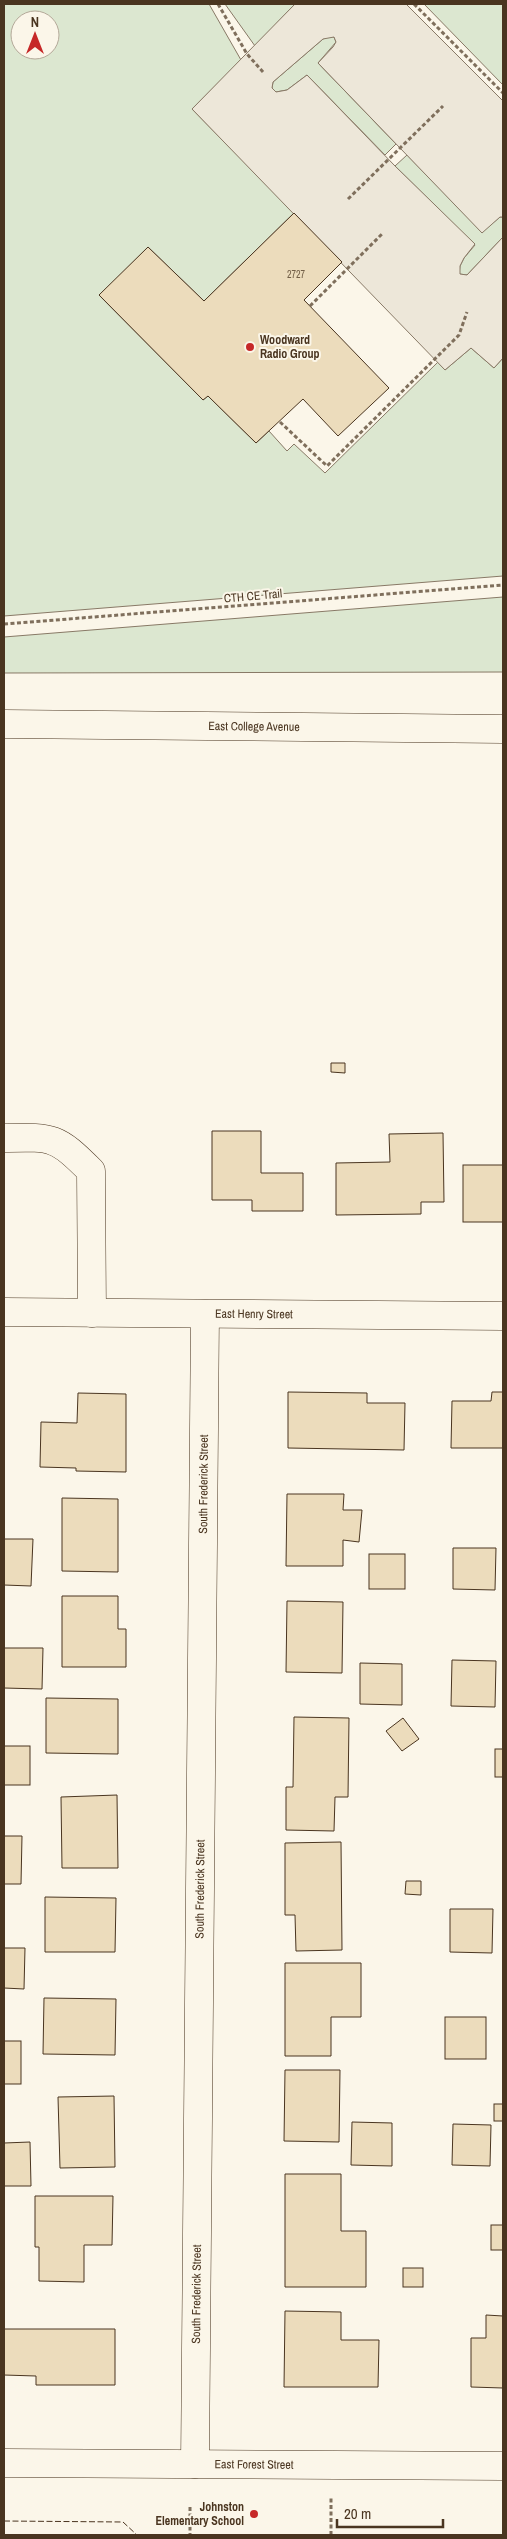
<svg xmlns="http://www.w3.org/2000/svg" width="507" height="2539" viewBox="0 0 507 2539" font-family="'Archivo Narrow',sans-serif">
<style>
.green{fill:#dce7d0;stroke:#887966;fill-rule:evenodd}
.parking{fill:#ede7d9;stroke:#887966}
.building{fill:#ecdcbc;stroke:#4a3520}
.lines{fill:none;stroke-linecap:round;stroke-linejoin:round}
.minor-casing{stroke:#4a3520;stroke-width:29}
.major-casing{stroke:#4a3520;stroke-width:29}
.path{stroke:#7f6f5c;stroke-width:3;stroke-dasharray:4 2.5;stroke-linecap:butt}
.minor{stroke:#fbf6e9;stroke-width:28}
.major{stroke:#fbf6e9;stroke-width:28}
.fence{stroke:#4a3520;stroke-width:1;stroke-dasharray:6 2.5;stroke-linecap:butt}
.poi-dot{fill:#c62828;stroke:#fbf6e9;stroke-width:2}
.labels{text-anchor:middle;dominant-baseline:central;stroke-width:4;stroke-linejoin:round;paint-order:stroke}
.number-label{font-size:10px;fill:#725f47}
.poi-label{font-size:12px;font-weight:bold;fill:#4a3520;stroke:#fbf6e9;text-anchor:start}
.street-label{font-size:12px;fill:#4a3520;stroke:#fbf6e9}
</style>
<rect width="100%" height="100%" fill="#fbf6e9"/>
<!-- green -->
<g class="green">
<path d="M4,4H209L241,60L192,109L294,213L204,301L148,247L100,296L203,400L208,396L256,443L269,431L287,451L294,444L325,473L438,362L445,370L471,348L494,368L503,358V576L4,616ZM20,20H50V50H20Z"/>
<path d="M225,4H295L255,46Z"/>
<path d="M424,4H503V85Z"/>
<path d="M329,36L334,37L336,42L318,63L396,144L385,155L307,75L287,90L276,92L272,88L273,82L323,39Z"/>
<path d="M407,155L482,232L500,217H503V237L467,275L459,274L460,266L464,258L475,245L395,166Z"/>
<path d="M503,597V672L4,673V637Z"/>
</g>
<!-- parking -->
<path class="parking" d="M295,4H406L503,101V217H500L482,233L318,63L333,47L336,42L334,37L323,39L273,82L272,88L276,92L287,90L307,75L395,166L475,244L464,258L460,266V274L467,275L503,237V358L494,368L471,348L445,370L192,109Z"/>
<!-- building -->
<g class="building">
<path d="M294,213L342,262L304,300L389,388L338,436L303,399L256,443L208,396L203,400L99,295L148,247L204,301Z"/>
<path d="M331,1063H345V1073L331,1072Z"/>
<path d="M212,1131H261V1173H303V1211H252V1200H212Z"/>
<path d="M443,1133L444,1202H421V1214L336,1215V1163L390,1162L389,1134Z"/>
<rect x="463" y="1165" width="40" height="57"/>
<path d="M288,1392L367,1393V1403H405L404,1450L288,1448Z"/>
<path d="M492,1392H503V1448H451L452,1401H491Z"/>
<path d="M78,1393L126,1394V1472L76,1471V1468L40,1467L41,1422L77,1423Z"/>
<path d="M287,1494H344L343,1510H362L359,1542L343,1540V1566H286Z"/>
<path d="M62,1498L118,1499V1572L62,1571Z"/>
<path d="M4,1539H33L31,1586L4,1585Z"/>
<path d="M453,1548H496L495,1590L453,1589Z"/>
<rect x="369" y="1554" width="36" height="35"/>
<path d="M62,1596H118V1629H126V1667H62Z"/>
<path d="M287,1601L343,1602L342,1673L286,1672Z"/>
<path d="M4,1648H43L42,1689L4,1688Z"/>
<path d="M452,1660L496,1661L495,1707L451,1706Z"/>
<path d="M360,1663L402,1664V1705L360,1704Z"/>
<path d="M46,1698L118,1699V1754L46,1753Z"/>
<path d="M294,1717L349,1718L348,1797H335L334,1831L286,1830V1787H293Z"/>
<path d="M403,1718L419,1739L402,1751L386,1731Z"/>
<rect x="4" y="1746" width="26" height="39"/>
<rect x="495" y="1749" width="8" height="28"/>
<path d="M117,1795L118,1868H62L61,1797Z"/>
<path d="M4,1836H22L21,1884H4Z"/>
<path d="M341,1842L342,1950L296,1951L295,1915H285V1843Z"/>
<path d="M406,1881H421V1895L405,1894Z"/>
<path d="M45,1897L116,1898L115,1952H45Z"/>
<path d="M450,1909H493L492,1953L450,1952Z"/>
<path d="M4,1948H25L24,1989L4,1988Z"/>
<path d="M285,1963H361V2017H331V2056H285Z"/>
<path d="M44,1998L116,1999L115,2055L43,2054Z"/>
<rect x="445" y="2017" width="41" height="42"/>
<rect x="4" y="2041" width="17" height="43"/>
<path d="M285,2070H340L339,2142L284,2141Z"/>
<path d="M114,2096L115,2167L60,2168L58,2097Z"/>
<rect x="494" y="2104" width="9" height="17"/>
<path d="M352,2122L392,2123V2166L351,2165Z"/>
<path d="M453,2124L491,2125L490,2166L452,2165Z"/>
<path d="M30,2142L31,2186H4V2143Z"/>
<path d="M285,2174H341V2231H366V2287H285Z"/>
<path d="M35,2196H113L112,2245H84V2282L39,2281V2247H35Z"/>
<rect x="491" y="2225" width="12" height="25"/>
<rect x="403" y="2268" width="20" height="19"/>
<path d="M285,2311L341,2312V2340H379L378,2387H284Z"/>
<path d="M486,2315L503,2316V2388L471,2387V2338H486Z"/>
<path d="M4,2329H115V2385H36V2376L4,2375Z"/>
</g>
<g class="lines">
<defs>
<g id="minor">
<path d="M4,1138C53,1137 56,1136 91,1171L92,1313"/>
<path id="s1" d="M4,1312L503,1316"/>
<path id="s2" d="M4,2463L503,2466"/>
<path id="s3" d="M195,2464L205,1314"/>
</g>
<g id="major">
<path id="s4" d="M4,724L503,729"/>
</g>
</defs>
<!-- minor casing -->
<use href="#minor" class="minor-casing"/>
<!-- major casing -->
<use href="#major" class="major-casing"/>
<!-- path -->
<g class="path">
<path d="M218,4L247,54L263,72"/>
<path d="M414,4L503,93"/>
<path d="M348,199L443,106"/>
<path d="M310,306L383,233"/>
<path d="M280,422L327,466L459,335L467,312"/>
<path d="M4,624L503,585"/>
<path d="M190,2507V2535"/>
<path d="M331,2535V2496"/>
</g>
<!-- minor -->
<use href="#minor" class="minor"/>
<!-- major -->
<use href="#major" class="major"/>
<!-- fence -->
<path class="fence" d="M4,2521L123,2522L137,2535"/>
</g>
<!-- markers -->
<g class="poi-dot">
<circle cx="250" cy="347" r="5"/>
<circle cx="254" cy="2514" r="5"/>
</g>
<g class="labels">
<!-- number labels -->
<g class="number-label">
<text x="296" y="274">2727</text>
</g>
<!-- poi labels -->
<g class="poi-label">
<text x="260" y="340">Woodward<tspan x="260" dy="14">Radio Group</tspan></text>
<text x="244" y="2507" text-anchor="end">Johnston<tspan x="244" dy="14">Elementary School</tspan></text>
</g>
<!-- street labels -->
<g class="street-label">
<text transform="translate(253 596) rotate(-5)">CTH CE Trail</text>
<text stroke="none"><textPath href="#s4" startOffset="250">East College Avenue</textPath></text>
<text stroke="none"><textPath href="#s1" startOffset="250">East Henry Street</textPath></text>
<text stroke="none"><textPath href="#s3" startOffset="980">South Frederick Street</textPath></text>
<text stroke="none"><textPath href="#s3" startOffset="575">South Frederick Street</textPath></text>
<text stroke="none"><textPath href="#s3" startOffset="170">South Frederick Street</textPath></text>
<text stroke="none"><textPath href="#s2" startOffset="250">East Forest Street</textPath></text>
</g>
</g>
<!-- border -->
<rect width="507" height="2539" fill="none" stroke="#4a3520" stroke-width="10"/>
<!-- north arrow -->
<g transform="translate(35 35)"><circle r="24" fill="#fbf6e9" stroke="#b4a999"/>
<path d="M0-4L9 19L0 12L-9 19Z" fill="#c62828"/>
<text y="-8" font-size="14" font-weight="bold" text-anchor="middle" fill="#4a3520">N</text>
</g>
<!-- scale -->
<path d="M337 2519v8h106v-8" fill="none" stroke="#4a3520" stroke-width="2.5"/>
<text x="344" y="2519" font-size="15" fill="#4a3520" stroke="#fbf6e9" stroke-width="4" paint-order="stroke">20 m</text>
</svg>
